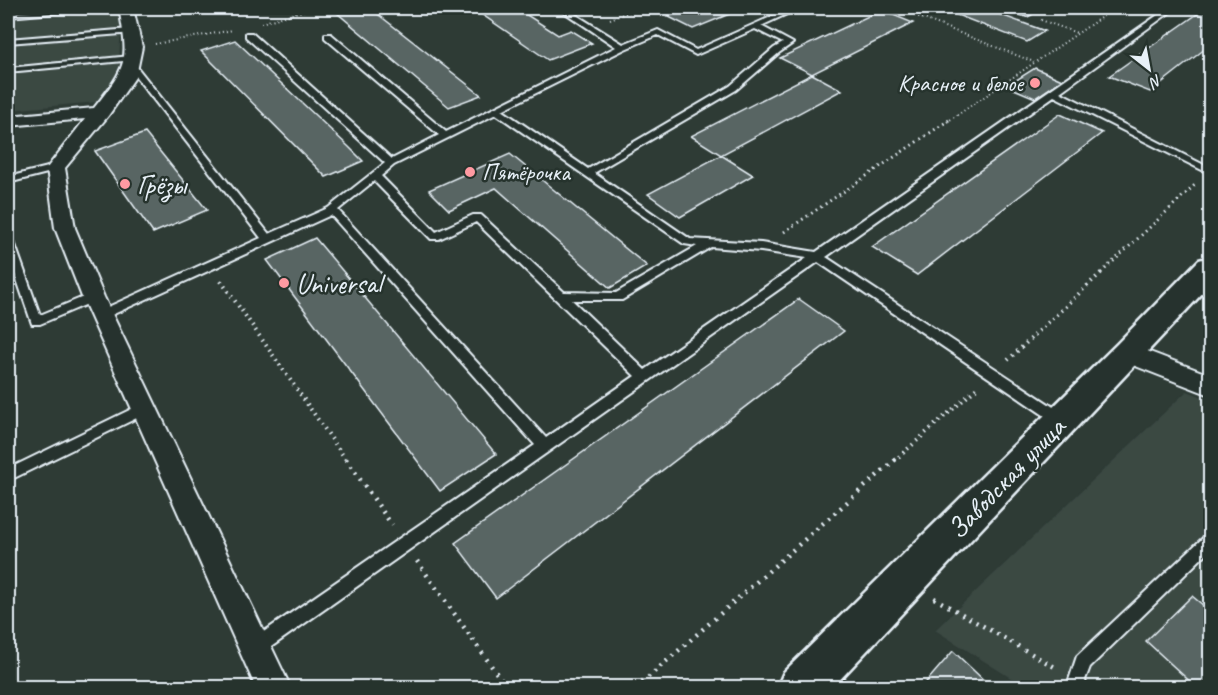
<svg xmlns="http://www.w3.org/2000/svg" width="1218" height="695" viewBox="0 0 1218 695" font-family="Caveat,sans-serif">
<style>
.built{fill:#3b4843}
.building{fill:#596563;stroke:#e8f1f8;stroke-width:1.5}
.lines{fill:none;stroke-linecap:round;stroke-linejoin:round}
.lane-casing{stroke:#e8f1f8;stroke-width:4}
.street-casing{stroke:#e8f1f8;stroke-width:4}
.secondary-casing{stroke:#e8f1f8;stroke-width:5}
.path-far3{stroke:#e8f1f8;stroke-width:2;stroke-dasharray:1 3;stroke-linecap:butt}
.path-far2{stroke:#e8f1f8;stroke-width:3;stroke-dasharray:1.5 4;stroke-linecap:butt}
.path-far1{stroke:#e8f1f8;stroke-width:4;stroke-dasharray:1.5 4.5;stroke-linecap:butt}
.path{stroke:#e8f1f8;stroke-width:4.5;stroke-dasharray:2 6;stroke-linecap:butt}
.lane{fill:#26332d;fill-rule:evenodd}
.street{fill:#26332d;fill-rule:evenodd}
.secondary{fill:#26332d;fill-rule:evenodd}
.poi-dot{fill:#ff9aa2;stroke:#26332d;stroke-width:2}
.labels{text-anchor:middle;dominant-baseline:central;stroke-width:5;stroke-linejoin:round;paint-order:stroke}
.far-poi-label{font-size:24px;fill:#e8f1f8;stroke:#26332d;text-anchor:end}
.poi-label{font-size:28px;fill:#e8f1f8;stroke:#26332d;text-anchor:start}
.street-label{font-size:28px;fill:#e8f1f8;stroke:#26332d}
</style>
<rect width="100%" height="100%" fill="#2e3b35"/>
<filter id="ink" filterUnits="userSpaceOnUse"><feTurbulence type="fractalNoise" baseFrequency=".0167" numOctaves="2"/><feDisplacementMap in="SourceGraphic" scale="12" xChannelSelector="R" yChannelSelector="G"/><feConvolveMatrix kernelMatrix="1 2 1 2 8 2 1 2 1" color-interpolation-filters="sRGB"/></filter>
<g filter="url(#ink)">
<!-- built -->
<g class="built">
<path d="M8,8H117L121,24L118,79L97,102L8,110Z"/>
<path d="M1187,391L1210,400V687H1025L935,630Z"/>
</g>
<!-- building -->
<g class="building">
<path d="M350,8H370L481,95L449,107L336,12Z"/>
<path d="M478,8H516L558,35L571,30L592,43L548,60L474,9Z"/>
<path d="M687,8H744L693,29L667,16Z"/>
<path d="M939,8H982L1045,31L1027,42Z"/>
<path d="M1206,8H1210V45L1150,92L1109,76Z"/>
<path d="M881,10L913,23L812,74L780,58Z"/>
<path d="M235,40L349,147L363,161L326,177L201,51Z"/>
<path d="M1035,68L1062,80L1035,98L1007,86Z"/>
<path d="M812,74L842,90L721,155L691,136Z"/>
<path d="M1060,114L1102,133L917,275L872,247Z"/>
<path d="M145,133L207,210L153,233L95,151Z"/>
<path d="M510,154L647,266L610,288L496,188L449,210L429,190Z"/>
<path d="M721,155L753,175L680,217L648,194Z"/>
<path d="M315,238L496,454L440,491L267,260Z"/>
<path d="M799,299L844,331L496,598L455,543Z"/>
<path d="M1192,596L1210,611V688H1197L1146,641Z"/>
<path d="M953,651L992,688H921Z"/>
</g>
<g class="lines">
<defs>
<g id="lane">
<path d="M69,8H92L88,10L8,17V13Z"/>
<path d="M558,8H565L623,44L658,30L696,50L791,8H800L761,26L793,43L780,52L736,90L594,173L690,239L761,243L816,252L1168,8H1176L1060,92L1210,168V174L1054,96L826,257L1067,416L1069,420L1067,424L1062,425L1057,424L818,262L261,654L255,656L249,654L247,648L249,642L535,445L331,215L105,318H97L95,315L97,312L261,238L126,64L133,62L269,234L328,208L385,163L246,37V33H252L392,159L439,135L325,38V34H331L446,132L616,47ZM755,29L783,43L774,48L730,86L588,169L502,110L625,49L658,35L696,55ZM496,114L684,244L697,246L616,293L564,292L481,215H473L436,232L381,176L394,165ZM374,181L431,239H439L476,222L635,376L546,438L338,210ZM711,247L761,251L807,258L645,370L572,300H622Z"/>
<path d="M1005,8H1015L1031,14L1027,16Z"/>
<path d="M131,29H134V33L8,43V39Z"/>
<path d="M131,56L135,58L134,60L8,72V68Z"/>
<path d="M56,165L59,166V170L8,183V177Z"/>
<path d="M8,236L13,239L40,315L93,293L99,297L97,300L40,324H32L8,253Z"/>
<path d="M144,403L149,404L150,408L149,412L8,481V469Z"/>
<path d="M1210,534V550L1090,667L1085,680L1087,688H1070L1069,680L1077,656L1205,536Z"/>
</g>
<g id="street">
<path d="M119,8H133L142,47L136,76L108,116L65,168L75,228L104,297L291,688H256L82,297L55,228L47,168L85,119L8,126V116L94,108C128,65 129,61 119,8Z"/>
<path d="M1129,344L1210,375V395L1120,360L1117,353L1120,346Z"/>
</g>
<path id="secondary" d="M1210,257V285L832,688H777L784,672L1117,344L1199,260Z"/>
</defs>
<!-- lane casing -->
<use href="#lane" class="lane-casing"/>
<!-- street casing -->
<use href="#street" class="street-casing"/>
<!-- secondary casing -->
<use href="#secondary" class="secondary-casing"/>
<!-- path-far3 -->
<g class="path-far3">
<path d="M896,8L1034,62"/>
<path d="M610,19L640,8"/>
<path d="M1041,20L1077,33"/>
<path d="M261,23L312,8"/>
<path d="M155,44L233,30"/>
<path d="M947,122L1115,8"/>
</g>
<!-- path-far2 -->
<g class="path-far2">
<path d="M784,232L949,120"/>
<path d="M1101,273L1197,183"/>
</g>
<!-- path-far1 -->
<g class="path-far1">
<path d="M221,281L347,461"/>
<path d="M1008,360L1103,271"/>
<path d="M894,461L978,387"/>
</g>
<!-- path -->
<g class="path">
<path d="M346,459L392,525"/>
<path d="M417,561L507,688"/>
<path d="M934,598L1058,669"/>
<path d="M636,688L896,459"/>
</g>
<!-- lane -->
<use href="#lane" class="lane"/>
<!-- street -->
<use href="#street" class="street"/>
<!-- secondary -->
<use href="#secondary" class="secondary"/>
</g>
</g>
<!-- markers -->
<g class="poi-dot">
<circle cx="1035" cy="83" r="6"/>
<circle cx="470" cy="172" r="6"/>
<circle cx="125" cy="184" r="6"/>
<circle cx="284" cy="283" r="6"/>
</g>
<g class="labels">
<!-- far-poi labels -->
<g class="far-poi-label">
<text x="1023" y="83">Красное и белое</text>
<text x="482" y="172" text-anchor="start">Пятёрочка</text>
</g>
<!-- poi labels -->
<g class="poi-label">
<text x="137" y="184">Грёзы</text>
<text x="296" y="283">Universal</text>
</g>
<!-- street labels -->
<g class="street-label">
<text transform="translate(1006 478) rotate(-46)">Заводская улица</text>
</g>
</g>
<!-- margin -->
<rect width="1218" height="695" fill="none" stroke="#26332d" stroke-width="30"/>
<rect x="15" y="15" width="1188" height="665" fill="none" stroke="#e8f1f8" stroke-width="2" filter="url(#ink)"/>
<!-- north arrow -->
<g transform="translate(1149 69) rotate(149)" stroke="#26332d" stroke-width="4.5" paint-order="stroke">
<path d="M0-4.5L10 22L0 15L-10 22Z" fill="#e8f1f8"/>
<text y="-9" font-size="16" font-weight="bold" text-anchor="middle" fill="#e8f1f8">N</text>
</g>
</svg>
